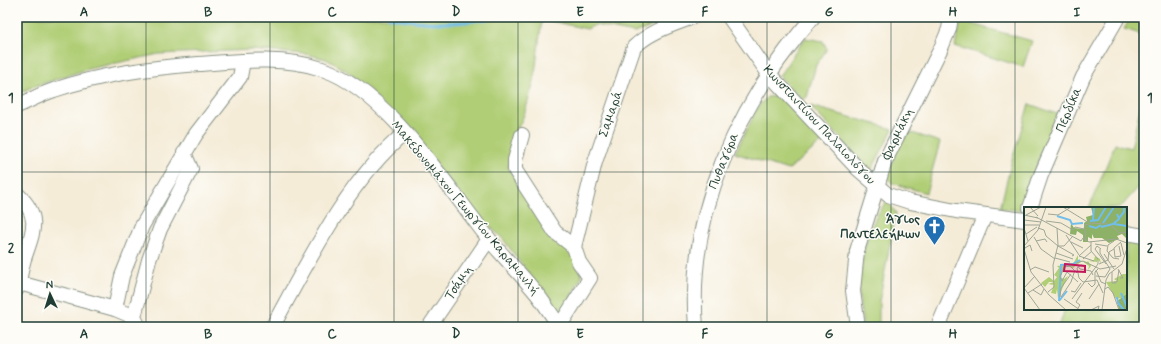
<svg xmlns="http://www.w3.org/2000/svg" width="1161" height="344" viewBox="0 0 1161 344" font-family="Mynerve,sans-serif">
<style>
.green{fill:#b0ce76;stroke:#688655}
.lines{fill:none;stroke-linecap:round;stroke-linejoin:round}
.stream{stroke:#71beeb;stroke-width:3}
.minor-casing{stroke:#8a9486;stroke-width:16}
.minor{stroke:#fff;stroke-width:14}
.grid{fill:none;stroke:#1f3d34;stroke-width:1;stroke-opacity:0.55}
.labels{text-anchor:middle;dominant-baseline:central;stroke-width:3;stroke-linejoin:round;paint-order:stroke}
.street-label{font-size:13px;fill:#1f3d34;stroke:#fdfcf7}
.poi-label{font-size:13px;font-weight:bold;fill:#1f3d34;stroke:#fdfcf7;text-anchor:end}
.inset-river{fill:none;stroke:#71beeb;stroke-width:2}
.inset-road{fill:none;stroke:#9fa696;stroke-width:1}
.view{fill:#c2185b;fill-opacity:0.15;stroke:#c2185b;stroke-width:2}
.inset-edge{fill:none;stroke:#1f3d34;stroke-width:2}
.neatline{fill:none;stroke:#1f3d34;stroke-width:1.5}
.grid-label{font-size:13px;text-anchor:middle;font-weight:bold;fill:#1f3d34}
</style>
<rect width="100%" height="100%" fill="#fdfcf7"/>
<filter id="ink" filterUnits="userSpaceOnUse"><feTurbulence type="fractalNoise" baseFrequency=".025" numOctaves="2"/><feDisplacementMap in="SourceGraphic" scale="8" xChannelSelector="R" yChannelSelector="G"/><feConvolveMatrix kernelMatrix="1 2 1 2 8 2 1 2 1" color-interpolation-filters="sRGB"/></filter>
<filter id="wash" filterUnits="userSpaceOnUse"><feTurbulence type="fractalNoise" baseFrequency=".012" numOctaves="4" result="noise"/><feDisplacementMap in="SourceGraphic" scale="16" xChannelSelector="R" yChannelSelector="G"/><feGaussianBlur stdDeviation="0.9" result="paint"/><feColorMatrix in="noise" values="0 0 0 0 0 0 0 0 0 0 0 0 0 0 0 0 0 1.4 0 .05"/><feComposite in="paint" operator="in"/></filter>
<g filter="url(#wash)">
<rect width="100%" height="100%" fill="#f5ecd8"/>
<!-- green -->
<g class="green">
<path d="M17,17H676L635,33L595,25L587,29L542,19L534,81L524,115L513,139L508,167L531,205L574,255L582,276L560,317L503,239L478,215L370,91L347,71L326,59L305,54L251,50L159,54L88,69L32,87L17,94Z"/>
<path d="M1131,17H1144V35L1124,29Z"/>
<path d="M961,21L1032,41L1023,67L955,46Z"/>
<path d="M805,38L823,41L827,49L816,65L807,97L803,100L779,76Z"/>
<path d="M1144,91V181L1120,208H1089L1115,144L1131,148Z"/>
<path d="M780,96L793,108L823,141L788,170L735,153L758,107L767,97Z"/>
<path d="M1029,104L1060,115L1041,153L1021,211L1000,208L1012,160Z"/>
<path d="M810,106L893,129L872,169H869Z"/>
<path d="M906,131L940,142L926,193L892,183L886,177Z"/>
<path d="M887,201L896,213L879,302V327H863C862,316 859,304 859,293C859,263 867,224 887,201Z"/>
<path d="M1126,242L1144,244V327H1059L1065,309H1126Z"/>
</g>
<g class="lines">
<!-- stream -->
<g class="stream">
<path d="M389,17C430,25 459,25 499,17"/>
<path d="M611,17H618"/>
</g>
</g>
</g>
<g filter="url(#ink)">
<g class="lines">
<defs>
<g id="minor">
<path d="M729,17L769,74L858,169L888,195L910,202L956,211L1025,220"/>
<path d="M17,106C29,101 41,94 54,90C101,74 149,68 199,64C239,61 283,56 322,69C386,89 448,188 489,239C504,258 522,275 537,294C546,305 552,317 561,327"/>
<path d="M522,135L515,160V170L555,232L574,247L579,262L590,278L559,327"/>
<path d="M17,194C42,216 33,232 24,259C21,269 20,279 17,289"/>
<path d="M1030,208L1041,175L1083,77L1118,17"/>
<path d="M1126,233L1144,236"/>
<path d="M574,247L595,162L634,47C651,31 672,25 693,17"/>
<path d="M19,283L115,309L134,317"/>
<path d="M115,309L122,276L142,226L196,134L240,77L243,61"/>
<path d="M139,327L134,317L149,260L160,229L191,169L184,153"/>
<path d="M274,327V324C309,260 348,180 405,133"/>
<path d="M429,327L489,239"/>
<path d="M696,327C686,212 739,102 813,17"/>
<path d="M858,327L853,291L857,251L885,161L941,48L949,29L951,17"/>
<path d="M938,327L985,215"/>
</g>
</defs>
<!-- minor casing -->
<use href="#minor" class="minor-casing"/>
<!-- minor -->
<use href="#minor" class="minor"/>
</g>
</g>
<!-- grid -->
<path class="grid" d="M146,17V327M270,17V327M394,17V327M518,17V327M643,17V327M767,17V327M891,17V327M1015,17V327M17,172H1144"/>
<!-- icons -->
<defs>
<symbol id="church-pin" viewBox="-11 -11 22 30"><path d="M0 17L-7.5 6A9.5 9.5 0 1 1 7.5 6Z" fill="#1f6fb2" stroke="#fdfcf7"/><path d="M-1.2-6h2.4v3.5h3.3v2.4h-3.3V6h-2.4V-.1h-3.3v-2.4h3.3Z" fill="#fff"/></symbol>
</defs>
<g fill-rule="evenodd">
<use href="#church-pin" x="922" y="214" width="25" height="34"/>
</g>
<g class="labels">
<!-- street labels -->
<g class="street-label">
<text transform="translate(1069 110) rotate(-67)">Περδίκα</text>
<text transform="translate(611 114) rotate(-71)">Σαμαρά</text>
<text transform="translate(819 125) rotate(47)">Κωνσταντίνου Παλαιολόγου</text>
<text transform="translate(898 134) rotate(-64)">Φαρμάκη</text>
<text transform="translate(724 161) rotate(-68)">Πυθαγόρα</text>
<text transform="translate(465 208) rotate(50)">Μακεδονομάχου Γεωργίου Καραμανλή</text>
<text transform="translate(459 283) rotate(-56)">Τσάμη</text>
</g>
<!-- poi labels -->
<g class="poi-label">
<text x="920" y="219">Άγιος<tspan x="920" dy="15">Παντελεήμων</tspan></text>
</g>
</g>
<!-- overview -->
<g transform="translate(1024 207)">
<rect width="103" height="103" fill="#f5ecd8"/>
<path d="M54,48V53L63,55L64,54L70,53L71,49L76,52L77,57L74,52L73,55L64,54L67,59L64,63L65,59L58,54L49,61L42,59L36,70L40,72L44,69L34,91L33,82L32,87L27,86L30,78L24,77L30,75H25L21,80L17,76L25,70L30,74L33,70L30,68L35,61L33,59L49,57ZM99,67H103V86L102,90L92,92L82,75L93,74L90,72Z" fill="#b0ce76"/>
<path d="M67,0H103L102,31L98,27L93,29L95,32L85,36L78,31H70L68,27V32L64,30V35H59V28L53,24L52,28L46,27L47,16L50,21L60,22V16L63,14L62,10L69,8ZM103,87V103H95L93,94Z" fill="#8cb167"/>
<path class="inset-river" d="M33,9L46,13L48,17L59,16M95,11L100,5V0M69,13L70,0M66,14L74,13L82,0M79,16L90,0M90,17L103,19M65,19L72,21L77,18M77,20L89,17L95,12L93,7M97,86L103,100M93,90L94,96L100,103M35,94L37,58L49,57L56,53M35,94L43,84"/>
<path class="inset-road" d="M6,0L14,9M39,0L65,16L84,17M24,7L34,8L47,0M0,8L14,11M2,8L17,0M12,10L57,34L59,31L65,35L92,32L103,36M0,13L17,15M22,14L37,16L49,23L51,20L60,22L61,17L65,18M0,18H15M87,18L95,26L103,25M0,21L4,34M14,21L20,23L22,29L34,39M61,22L62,34M2,27L13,20M42,28L55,48M10,30L17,42L31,52M12,34L21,32L23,35M90,34L84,38L83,44L89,51L95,52M47,35L59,41M97,36L100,48M71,37L83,39M0,39L14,23L22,0M34,39L50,48L48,49M34,39H40L49,29M95,39L97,49L91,50L90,41L97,35M1,41L6,38L8,44M0,42L7,65L25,88L42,103M77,42L73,39L71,42L82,57M32,46L49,52M80,47L90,62M55,49L67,38M55,49L70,54M31,51L46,55M59,52L68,44M52,56L59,54L76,62L92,59M75,57L84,53L85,45L90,42M53,58L56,62L67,64L69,68M61,59L57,58L53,61L55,71L59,75L73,73L79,86M94,62L99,71H96M6,63L11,60L25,65M72,63L77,75L82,77M88,65V76H92M72,69L81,70L86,62L76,46V42M38,74L36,70L40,60L46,59L53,66M38,74L43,65L54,75M90,75H93L95,63M64,76L68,80L71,77V65L74,62M0,81L11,69M0,81L16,103M81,82L84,80L89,86L95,103M9,83L17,88L20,82M47,84L51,85L57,76M24,85L30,80L29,58L34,38L33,21M4,86L18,77M36,90L37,81L47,67M37,90L47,75L51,63M40,92L56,103M48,92L74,57V52L67,44V34M65,92L75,77M54,101L56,98L52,95L58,86M67,103L75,99L74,103M78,103L82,73L85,67L98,57L103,41"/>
<path class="view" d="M41,57L61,59V65L40,64Z"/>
<rect width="103" height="103" class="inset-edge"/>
</g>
<!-- margin -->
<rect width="1161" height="344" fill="none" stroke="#fdfcf7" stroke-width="44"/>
<!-- north arrow -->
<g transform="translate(50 294) rotate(356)" stroke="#fdfcf7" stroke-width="3" paint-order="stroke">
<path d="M0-3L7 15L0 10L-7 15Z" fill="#1f3d34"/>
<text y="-6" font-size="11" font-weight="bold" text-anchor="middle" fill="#1f3d34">N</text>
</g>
<rect x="22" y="22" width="1117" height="300" class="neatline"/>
<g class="grid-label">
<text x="84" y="16">A</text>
<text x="208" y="16">B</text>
<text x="332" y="16">C</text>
<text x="456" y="16">D</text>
<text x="580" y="16">E</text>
<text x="705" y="16">F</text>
<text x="829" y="16">G</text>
<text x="953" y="16">H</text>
<text x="1077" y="16">I</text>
<text x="11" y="102">1</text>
<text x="1150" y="102">1</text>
<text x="11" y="252">2</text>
<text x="1150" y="252">2</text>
<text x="84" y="338">A</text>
<text x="208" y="338">B</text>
<text x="332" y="338">C</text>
<text x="456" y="338">D</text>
<text x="580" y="338">E</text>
<text x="705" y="338">F</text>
<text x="829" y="338">G</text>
<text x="953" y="338">H</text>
<text x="1077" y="338">I</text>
</g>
</svg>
